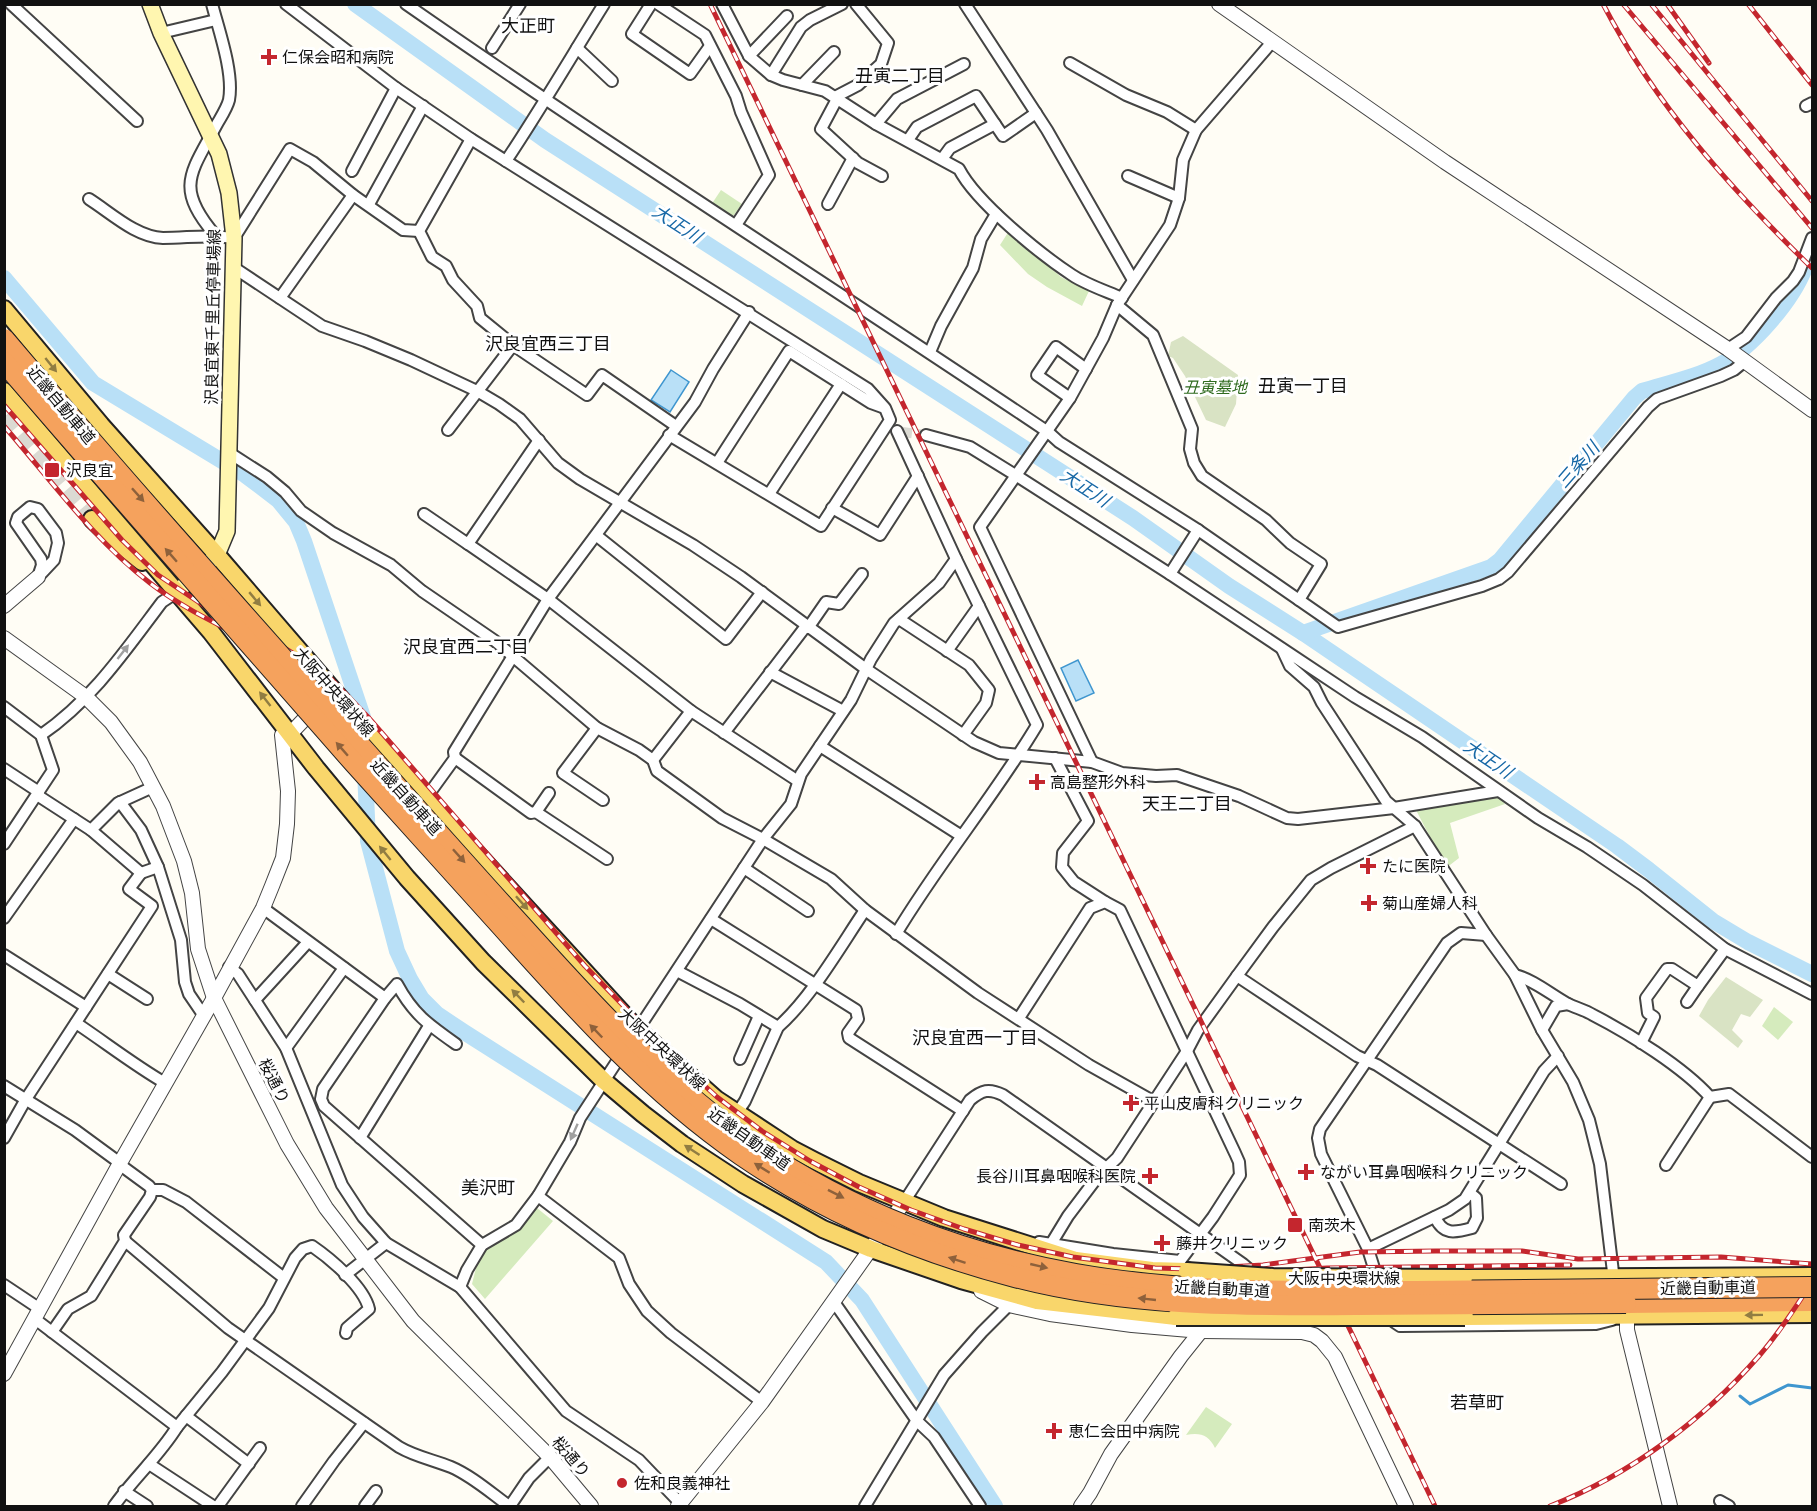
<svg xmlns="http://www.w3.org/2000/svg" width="1817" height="1511" viewBox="0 0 1817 1511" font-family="'Times New Roman','Noto Sans JP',serif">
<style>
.green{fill:#d5ebbd}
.cemetery{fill:#d9e3c4}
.water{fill:#b9e0f7;stroke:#3f96cf;stroke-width:1.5}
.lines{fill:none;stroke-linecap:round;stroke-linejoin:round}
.stream{stroke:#3f96cf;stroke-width:3}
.river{stroke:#b9e0f7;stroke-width:16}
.minor-tunnel{stroke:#dbdad3;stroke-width:10;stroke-dasharray:10 5;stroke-linecap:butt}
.primary-tunnel{stroke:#dbdad3;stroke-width:16;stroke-dasharray:16 8;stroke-linecap:butt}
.minor-casing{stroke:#444;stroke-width:14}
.tertiary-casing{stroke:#444;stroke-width:16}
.secondary-casing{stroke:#333;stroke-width:18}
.primary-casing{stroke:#222;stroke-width:20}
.motorway-casing{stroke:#222;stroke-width:22}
.minor{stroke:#fff;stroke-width:10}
.tertiary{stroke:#fff;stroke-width:14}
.secondary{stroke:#fff6b0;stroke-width:15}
.primary{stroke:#f9d66b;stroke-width:16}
.motorway{stroke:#f5a25d;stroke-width:20}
.rail-casing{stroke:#c4262e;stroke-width:5}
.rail{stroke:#fff;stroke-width:3;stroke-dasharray:9;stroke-linecap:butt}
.primary-bridge-casing{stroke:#222;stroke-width:20;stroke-linecap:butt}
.motorway-bridge-casing{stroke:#222;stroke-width:22;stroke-linecap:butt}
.primary-bridge{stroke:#f9d66b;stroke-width:16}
.motorway-bridge{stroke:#f5a25d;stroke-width:20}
.oneway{fill:#917d42}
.oneway2{fill:#8e613b}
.oneway3{fill:#a0a0a0}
.poi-dot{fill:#c4262e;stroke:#fff;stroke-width:2}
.labels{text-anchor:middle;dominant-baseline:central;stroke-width:6;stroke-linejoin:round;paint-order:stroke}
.poi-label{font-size:16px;fill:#111;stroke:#fff;text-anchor:start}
.street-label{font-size:16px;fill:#111;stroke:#fff}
.park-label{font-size:16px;font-style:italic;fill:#2f6b1f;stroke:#fff}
.neighbourhood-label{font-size:18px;fill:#111;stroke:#fff}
.water-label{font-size:18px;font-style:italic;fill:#1768a6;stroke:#fff}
</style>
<rect width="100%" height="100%" fill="#fffdf5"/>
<!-- green -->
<g class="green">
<path d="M721,190L742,204L734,215L728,216L711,205Z"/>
<path d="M1009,231L1061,277L1089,291L1082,306L1047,287L1028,274L1000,245Z"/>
<path d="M1497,795L1505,804L1450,823L1459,858L1446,868L1416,810Z"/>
<path d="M1774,1007L1793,1022L1778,1040L1762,1026Z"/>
<path d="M537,1208L553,1221L485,1299L472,1284L478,1260L488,1247L518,1231Z"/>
<path d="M1206,1407L1232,1424L1215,1448C1209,1435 1200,1432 1186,1435Z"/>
</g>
<!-- cemetery -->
<g class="cemetery">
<path d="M1183,336L1238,375L1236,404L1225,427L1206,420L1185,376L1173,358L1168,356L1171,342Z"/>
<path d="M1726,977L1763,1000L1750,1017L1741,1014L1732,1030L1743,1041L1738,1048L1699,1016L1708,1000Z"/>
</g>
<!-- water -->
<g class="water">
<path d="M671,370L689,382L670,412L651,400Z"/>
<path d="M1078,660L1094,693L1076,701L1061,668Z"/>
</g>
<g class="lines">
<!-- stream -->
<path class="stream" d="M1740,1396L1750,1404L1788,1385L1812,1388"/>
<!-- river -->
<g class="river">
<path d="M355,4L545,140L1133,518L1229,586L1303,633L1617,846L1649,870L1713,921L1748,942L1812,974"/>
<path d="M4,278L93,383L245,475L278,500L296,522L304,541L363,717L364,729"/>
<path d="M1303,633L1491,567L1500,560L1634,398L1642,391C1668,383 1697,377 1721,364C1753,347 1792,301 1805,268"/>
<path d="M365,770L368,841L397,951L410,979L422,999L437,1014L464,1032L826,1262L862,1300L995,1506"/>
</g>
<!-- minor-tunnel -->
<path class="minor-tunnel" d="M902,432L926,435"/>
<!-- primary-tunnel -->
<path class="primary-tunnel" d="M4,417L92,519"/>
<defs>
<g id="minor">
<path d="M11,4L137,121"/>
<path d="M212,4C219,31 234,73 229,100C227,108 221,117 217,124C191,173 174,187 215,235"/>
<path d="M286,4L396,88L471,139L868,389L885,408L890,420L821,526L669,435"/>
<path d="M406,4C617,151 834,288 1048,432L1059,442L1198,530L1338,627L1482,586L1499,579L1508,572L1648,407L1657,399L1721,376L1734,370L1745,361"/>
<path d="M651,4L632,34L690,74L710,46"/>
<path d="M658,4L705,35L736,96L741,112L769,175L736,225"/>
<path d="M722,4L749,56L771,75L783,80L825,91L876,124L959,169C976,202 1040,254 1072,275C1087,285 1106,291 1122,298"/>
<path d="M965,4L1047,130L1133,280"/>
<path d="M161,33L216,20"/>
<path d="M492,48L520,4"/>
<path d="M577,48L612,81"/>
<path d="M749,56L787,16"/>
<path d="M1070,63L1126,95L1167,112L1196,130"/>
<path d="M771,75L801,27L810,20L842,4"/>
<path d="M802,85L834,52"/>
<path d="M835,97L858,85L881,64L888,43L856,4"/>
<path d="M837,99L821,129L858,163L882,176"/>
<path d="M1806,106L1812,103"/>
<path d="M876,124L897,99L964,64"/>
<path d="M471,139L419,231L432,257L446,266L453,280L477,306L480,318L513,345L587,395L602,375L676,426"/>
<path d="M908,140L917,127L976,96L1003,136L1036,113"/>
<path d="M942,159L950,148L995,124"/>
<path d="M506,161C540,110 571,57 604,4"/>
<path d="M352,171L396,88"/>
<path d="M1128,176L1179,198"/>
<path d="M89,199C111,213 136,237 163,238C187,238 210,234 234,238L290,149L313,162L353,195L403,230L419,231"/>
<path d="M369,204L423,106"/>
<path d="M828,204L853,158"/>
<path d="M233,267L322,326L365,341L411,360L477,391L499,404L520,419L558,463L580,479L693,545L741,577L866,669L974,742L999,753L1092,762L1122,773L1156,776L1177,775L1239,796L1287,818L1298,819L1394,808L1498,791"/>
<path d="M280,298L353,195"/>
<path d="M1117,305L1153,335L1192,429L1190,449L1194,463L1202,476L1266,520L1290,543L1321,564L1299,600"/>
<path d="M1728,349L1746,337L1776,298L1793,281L1799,272L1812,238"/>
<path d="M930,352L941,326L973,268L981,239L996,214"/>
<path d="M1070,398L1037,375L1056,347L1086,369"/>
<path d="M448,430L513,345"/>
<path d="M926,435L970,447L1017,476L1170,574L1355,697L1422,737L1538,818L1587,847L1643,885L1725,949L1812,994"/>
<path d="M228,452L267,477L285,492L301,511L333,533L391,565L422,591L495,641L597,728L639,750L653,760L657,771L722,818L763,839L831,879L865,910L978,993L1089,1065L1153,1101"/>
<path d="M717,463L789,351L871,403L882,407"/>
<path d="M769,494L841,384"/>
<path d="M30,507L38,509L56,533L58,543L54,560L38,577L42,565L41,559L16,523L18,517Z"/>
<path d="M832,508L880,535L918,476"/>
<path d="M424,514L468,544L539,440"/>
<path d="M597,536L726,639L762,592"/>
<path d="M468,544L548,599L691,711L798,781"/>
<path d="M1170,574L1198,530"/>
<path d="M899,619L969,665L989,690L986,703L963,735"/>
<path d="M808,628L826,602L839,604L862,574"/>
<path d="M1282,649L1290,666L1314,687L1322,703L1386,801L1415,826L1486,935L1515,975L1542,1030L1573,1082L1589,1120L1600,1164L1613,1272"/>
<path d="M947,651L979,606"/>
<path d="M770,672L843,711"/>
<path d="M4,707L41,735L53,770L4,844"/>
<path d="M597,728L563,773L603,800"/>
<path d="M724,733L806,626"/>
<path d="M41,735C92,700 125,651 162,602L177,592"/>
<path d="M820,746L960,835"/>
<path d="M455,758L531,813L536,812L549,793"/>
<path d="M1055,758L1088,821L1063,853L1062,867L1074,882L1105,902"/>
<path d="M653,760L691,711"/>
<path d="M1092,762L980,527L1070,398L1103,338L1117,305L1170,225L1179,198L1183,160L1196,130L1272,42"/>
<path d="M4,769L39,792"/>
<path d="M37,795L91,830L118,803L153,787"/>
<path d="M426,798L455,758L454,752L548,599L695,402L713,369L749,312"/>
<path d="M120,802L141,830L158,867L181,940L185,982L189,994L204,1016"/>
<path d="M536,812L607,859"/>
<path d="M91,830L141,873L158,867"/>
<path d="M744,868L808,911"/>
<path d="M263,908L385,998"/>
<path d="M4,918L74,819"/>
<path d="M711,919L856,1010L858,1019L848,1033L849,1038L963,1111"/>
<path d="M896,934C939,862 994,797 1037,725L956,559L897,431"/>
<path d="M1486,935L1461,933L1447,943L1320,1129L1318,1138L1321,1154L1368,1249L1449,1210L1465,1199L1544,1071L1558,1056"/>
<path d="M4,955L86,1007"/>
<path d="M229,967L238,974L286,1048L342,1185L363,1217L386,1243L460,1287L566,1411L639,1460L681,1504"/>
<path d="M677,971L740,1004L778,1027"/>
<path d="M108,974L147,999"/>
<path d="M1515,975C1534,980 1550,994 1568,1004C1576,1008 1585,1010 1593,1015C1630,1034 1683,1067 1710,1097L1729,1094L1812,1157"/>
<path d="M1237,976L1357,1056L1377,1065L1561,1184"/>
<path d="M255,1000L308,942"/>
<path d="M1687,1002L1698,986"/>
<path d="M1019,1018L1090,908L1105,902L1120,910L1235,1153L1239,1162L1240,1175L1213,1217L1180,1261L1113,1254L1039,1242"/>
<path d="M76,1023C106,1043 134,1065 165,1083"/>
<path d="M1542,1030L1556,1006L1568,1004"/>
<path d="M635,1034L763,839L791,804L801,774L851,700L871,659L894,623L939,583L956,559"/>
<path d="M1641,1043L1654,1017L1648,1013L1646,998L1667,969H1672L1698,986L1725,949"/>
<path d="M456,1044C429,1025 413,1014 397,984L385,998L323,1089L321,1099L324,1106L482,1245"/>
<path d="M286,1048L344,968"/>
<path d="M740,1059L759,1016"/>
<path d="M4,1086L75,1130L120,1163"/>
<path d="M737,1113L745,1101L778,1027C811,998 840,947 865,910"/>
<path d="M4,1138L26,1099L152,906L129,889L141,873"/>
<path d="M360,1138L429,1026"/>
<path d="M1666,1165L1710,1097"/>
<path d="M152,1190H163L186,1202L284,1278"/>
<path d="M538,1196L619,1258L629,1284L647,1311L671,1333L762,1402"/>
<path d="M904,1202L970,1100C982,1090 989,1088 1003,1095L1243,1264L1250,1270L1253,1278"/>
<path d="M1435,1217C1443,1235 1454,1233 1472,1228L1477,1218L1476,1198L1470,1193"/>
<path d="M125,1241L228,1328L399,1447C416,1457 434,1460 451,1467C472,1476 491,1493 509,1506"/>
<path d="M1051,1244L1068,1216L1099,1175L1117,1158L1187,1051L1198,1030L1237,976L1273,927L1311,880L1331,868L1415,826"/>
<path d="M1368,1249L1378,1281"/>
<path d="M345,1275L386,1243"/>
<path d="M4,1285L40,1309"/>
<path d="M460,1287L467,1270L482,1245L516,1225L538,1196L570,1142L580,1118L623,1052"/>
<path d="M834,1302L917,1421L934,1437L980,1506"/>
<path d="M1390,1312L1394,1322L1400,1326L1596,1324L1612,1320"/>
<path d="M35,1319L177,1427C159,1456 133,1479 114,1506"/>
<path d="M52,1332L68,1309L91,1296L125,1241L124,1235L150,1197L152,1190L149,1186L119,1164"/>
<path d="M186,1416L249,1464"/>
<path d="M177,1427L222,1372L269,1308L295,1258L303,1249L312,1246C331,1259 364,1287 369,1309L347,1328L346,1333"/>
<path d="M149,1464L213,1506"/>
<path d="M124,1491L147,1506"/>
<path d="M1720,1501L1729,1506"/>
<path d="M218,1506L260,1448"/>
<path d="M302,1506L334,1461L364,1423"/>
<path d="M365,1506L376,1491"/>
<path d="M510,1506L529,1478L550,1457"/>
<path d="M865,1506L944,1375L982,1332L1009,1305"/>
</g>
<g id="tertiary">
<path d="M1219,4L1445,162L1728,349L1812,410"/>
<path d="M4,606L38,577"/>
<path d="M4,638L86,697L111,722L140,762L163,806L184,861L192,893L198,949L214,998L287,1144L326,1208L413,1321L550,1457L591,1506"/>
<path d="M981,1291L1009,1305L1050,1314L1132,1325L1201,1331L1302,1332L1314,1335L1322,1341L1335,1357L1406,1506"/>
<path d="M1627,1317V1330L1670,1506"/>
<path d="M4,1374L120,1163L214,998L263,908L272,886L283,858L287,824L288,791L282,735L291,733L316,707"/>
<path d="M678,1506L762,1402L904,1202"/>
<path d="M1081,1506L1090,1493L1111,1454L1181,1356L1201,1331"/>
</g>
<path id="secondary" d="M150,4L161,33L219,154L229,193L234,238L227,531L217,555L177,592"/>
<g id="primary">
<path d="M4,309L101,425L217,555L426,798L638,1030L716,1099L792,1149L815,1161L859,1183L944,1218L1076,1260L1152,1270L1187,1271"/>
<path d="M4,391L211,632L316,768L407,878L483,962L604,1081L643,1114L682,1144L743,1184L823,1229L871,1249L961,1280L1037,1301L1176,1317"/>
<path d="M92,519L112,538L142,562"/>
<path d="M1464,1278L1812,1276"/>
<path d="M1465,1317L1812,1314"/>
</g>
<path id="motorway" d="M1626,1303L1812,1301"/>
</defs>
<!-- minor casing -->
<use href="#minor" class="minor-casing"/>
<!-- tertiary casing -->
<use href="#tertiary" class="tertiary-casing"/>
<!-- secondary casing -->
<use href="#secondary" class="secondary-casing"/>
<!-- primary casing -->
<use href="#primary" class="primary-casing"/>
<!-- motorway casing -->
<use href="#motorway" class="motorway-casing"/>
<!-- minor -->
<use href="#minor" class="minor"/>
<!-- tertiary -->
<use href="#tertiary" class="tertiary"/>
<!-- secondary -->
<use href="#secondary" class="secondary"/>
<!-- primary -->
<use href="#primary" class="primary"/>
<!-- motorway -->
<use href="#motorway" class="motorway"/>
<defs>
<g id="rail">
<path d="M710,4L1435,1506"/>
<path d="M1603,4C1656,106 1731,189 1812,268"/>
<path d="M1623,4L1812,228"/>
<path d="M1651,4L1812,201"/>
<path d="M1667,4L1709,63"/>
<path d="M1748,4L1812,85"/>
<path d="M4,405L122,540L158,575L206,607L281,646L315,667L331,679L368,717L585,966L671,1055L717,1097L762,1131L810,1161L859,1187L911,1210L964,1229L1018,1245L1073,1257L1155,1268L1193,1269L1263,1265L1360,1252L1436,1251H1522L1578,1259L1721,1257L1812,1264"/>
<path d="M4,426C50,479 94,540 150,583C202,623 266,643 319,681"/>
<path d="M1276,1271L1327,1268L1570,1265"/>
<path d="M1550,1506C1630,1475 1703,1420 1759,1356C1779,1333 1796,1307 1812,1282"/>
</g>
</defs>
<!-- rail casing -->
<use href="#rail" class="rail-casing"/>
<!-- rail -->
<use href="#rail" class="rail"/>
<defs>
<g id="primary-bridge">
<path d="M1187,1271L1273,1277L1464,1278"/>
<path d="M1176,1317H1465"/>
</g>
<g id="motorway-bridge">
<path d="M4,339C123,479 245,616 367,753C418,810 469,868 521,925C592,1004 664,1083 752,1144C848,1210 961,1254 1076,1274C1189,1294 1303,1291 1416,1291C1548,1290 1680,1289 1812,1287"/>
<path d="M4,362C120,497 237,630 354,763C403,818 453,872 502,927C576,1010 650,1092 741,1155C824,1212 918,1252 1015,1277C1126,1306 1241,1306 1355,1305C1445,1304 1535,1304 1626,1303"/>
</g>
</defs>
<!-- primary-bridge casing -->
<use href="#primary-bridge" class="primary-bridge-casing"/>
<!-- motorway-bridge casing -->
<use href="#motorway-bridge" class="motorway-bridge-casing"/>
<!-- primary-bridge -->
<use href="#primary-bridge" class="primary-bridge"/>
<!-- motorway-bridge -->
<use href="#motorway-bridge" class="motorway-bridge"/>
</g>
<!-- one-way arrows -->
<defs><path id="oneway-solid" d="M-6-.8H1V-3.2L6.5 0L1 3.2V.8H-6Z" transform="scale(1.5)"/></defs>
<g class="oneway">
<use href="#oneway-solid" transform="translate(51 365) rotate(51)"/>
<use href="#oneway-solid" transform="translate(255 599) rotate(50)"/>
<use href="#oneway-solid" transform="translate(265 699) rotate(-128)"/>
<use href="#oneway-solid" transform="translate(385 853) rotate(-129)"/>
<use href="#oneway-solid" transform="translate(522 903) rotate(48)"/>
<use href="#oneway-solid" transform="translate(518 996) rotate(-134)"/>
<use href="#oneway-solid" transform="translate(692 1150) rotate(-147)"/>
<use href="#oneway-solid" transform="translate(1754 1315) rotate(179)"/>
</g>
<g class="oneway2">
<use href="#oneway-solid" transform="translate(138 495) rotate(48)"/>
<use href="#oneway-solid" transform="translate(171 555) rotate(-131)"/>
<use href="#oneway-solid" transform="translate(342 749) rotate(-131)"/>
<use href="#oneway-solid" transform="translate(459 856) rotate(48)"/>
<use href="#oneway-solid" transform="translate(596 1031) rotate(-134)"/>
<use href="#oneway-solid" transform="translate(762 1168) rotate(-148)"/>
<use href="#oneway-solid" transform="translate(836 1194) rotate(27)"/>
<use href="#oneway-solid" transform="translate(957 1260) rotate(-162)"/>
<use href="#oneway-solid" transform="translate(1039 1266) rotate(13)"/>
<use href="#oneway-solid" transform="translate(1147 1299) rotate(-174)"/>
</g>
<g class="oneway3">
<use href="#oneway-solid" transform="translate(123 652) rotate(-52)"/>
<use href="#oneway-solid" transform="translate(574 1132) rotate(114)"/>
</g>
<!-- markers -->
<g class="poi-dot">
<path d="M266 48h6v6h6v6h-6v6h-6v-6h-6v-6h6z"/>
<rect x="44" y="462" width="16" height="16" rx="3"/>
<path d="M1034 773h6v6h6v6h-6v6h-6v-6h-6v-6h6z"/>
<path d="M1365 857h6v6h6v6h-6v6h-6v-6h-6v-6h6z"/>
<path d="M1366 894h6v6h6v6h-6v6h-6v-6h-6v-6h6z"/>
<path d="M1128 1094h6v6h6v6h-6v6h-6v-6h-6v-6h6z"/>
<path d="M1303 1163h6v6h6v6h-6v6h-6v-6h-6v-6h6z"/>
<path d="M1147 1167h6v6h6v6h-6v6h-6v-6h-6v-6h6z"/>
<rect x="1287" y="1217" width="16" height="16" rx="3"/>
<path d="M1159 1234h6v6h6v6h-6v6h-6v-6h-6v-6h6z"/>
<path d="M1051 1422h6v6h6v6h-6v6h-6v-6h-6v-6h6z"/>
<circle cx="622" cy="1483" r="6"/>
</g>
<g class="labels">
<!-- poi labels -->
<g class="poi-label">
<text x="282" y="57">仁保会昭和病院</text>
<text x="66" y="470">沢良宜</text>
<text x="1050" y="782">高島整形外科</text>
<text x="1382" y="866">たに医院</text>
<text x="1382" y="903">菊山産婦人科</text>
<text x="1144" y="1103">平山皮膚科クリニック</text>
<text x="1320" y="1172">ながい耳鼻咽喉科クリニック</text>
<text x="1136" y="1176" text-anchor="end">長谷川耳鼻咽喉科医院</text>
<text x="1308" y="1225">南茨木</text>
<text x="1176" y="1243">藤井クリニック</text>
<text x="1068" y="1431">恵仁会田中病院</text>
<text x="634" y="1483">佐和良義神社</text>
</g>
<!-- street labels -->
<g class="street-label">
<text transform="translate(213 317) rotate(-89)">沢良宜東千里丘停車場線</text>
<text transform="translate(61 405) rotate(50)">近畿自動車道</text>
<text transform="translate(334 692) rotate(49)">大阪中央環状線</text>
<text transform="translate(406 797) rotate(48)">近畿自動車道</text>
<text transform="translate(662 1049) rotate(43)">大阪中央環状線</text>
<text transform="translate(274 1081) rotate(63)">桜通り</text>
<text transform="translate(749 1139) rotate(35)">近畿自動車道</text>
<text x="1344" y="1278">大阪中央環状線</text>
<text transform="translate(1708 1288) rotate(-1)">近畿自動車道</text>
<text transform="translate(1222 1289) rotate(3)">近畿自動車道</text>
<text transform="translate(571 1457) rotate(49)">桜通り</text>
</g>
<!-- park labels -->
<g class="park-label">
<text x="1215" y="387">丑寅墓地</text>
</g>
<!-- neighbourhood labels -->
<g class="neighbourhood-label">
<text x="528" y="26">大正町</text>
<text x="900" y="76">丑寅二丁目</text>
<text x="548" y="344">沢良宜西三丁目</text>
<text x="1303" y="386">丑寅一丁目</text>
<text x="466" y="647">沢良宜西二丁目</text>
<text x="1187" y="804">天王二丁目</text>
<text x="975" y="1038">沢良宜西一丁目</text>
<text x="488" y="1188">美沢町</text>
<text x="1477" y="1403">若草町</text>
</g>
<!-- water labels -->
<g class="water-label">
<text transform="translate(677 224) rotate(33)">大正川</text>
<text transform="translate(1578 465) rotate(-49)">三条川</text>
<text transform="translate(1085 488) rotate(33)">大正川</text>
<text transform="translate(1488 759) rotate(34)">大正川</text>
</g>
</g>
<!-- border -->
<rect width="1817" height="1511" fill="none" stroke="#111111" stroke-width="12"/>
</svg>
